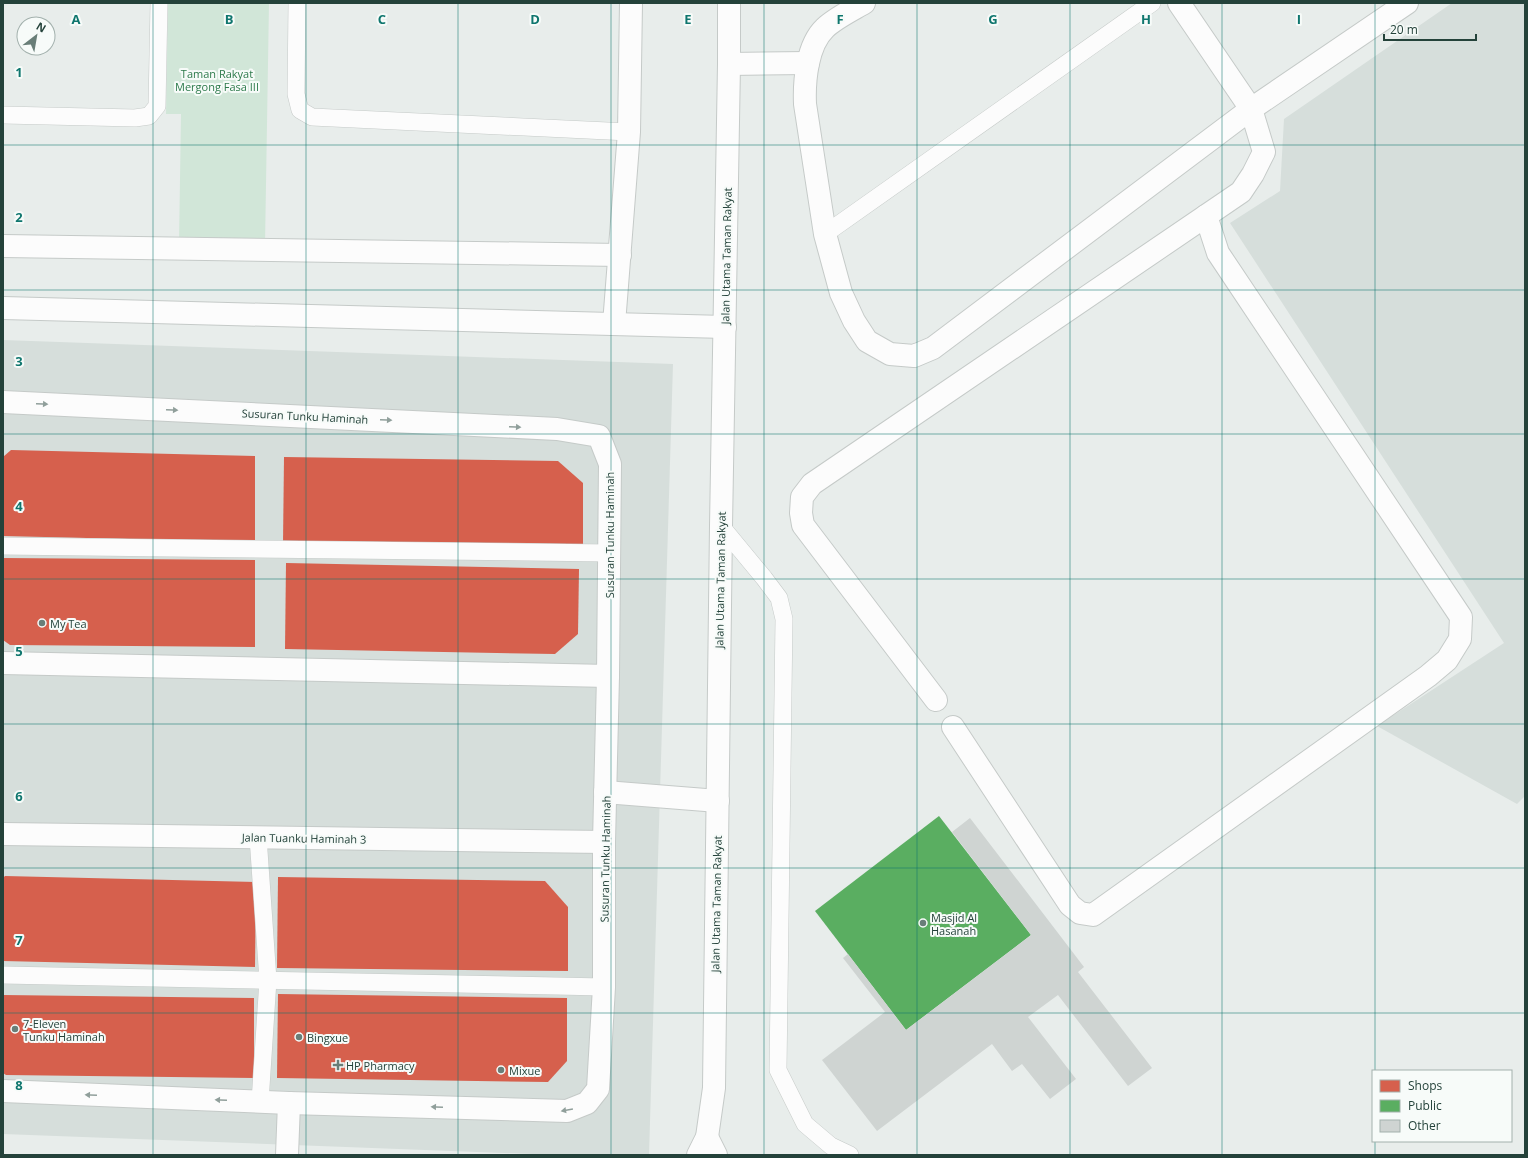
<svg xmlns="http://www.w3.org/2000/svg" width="1528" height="1158" viewBox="0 0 1528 1158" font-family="'Open Sans',sans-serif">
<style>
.built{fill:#d6dedb}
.green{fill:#d1e6d8}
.shops{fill:#d6604d}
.public{fill:#5aae61}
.building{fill:#cfd4d2}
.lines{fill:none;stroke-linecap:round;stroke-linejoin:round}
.service-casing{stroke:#c5cac8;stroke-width:18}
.minor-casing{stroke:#c5cac8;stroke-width:24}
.tertiary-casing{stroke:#c5cac8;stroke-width:24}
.service{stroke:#fcfcfc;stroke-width:17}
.minor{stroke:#fcfcfc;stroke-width:22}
.tertiary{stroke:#fcfcfc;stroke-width:22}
.oneway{fill:#909f9b}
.grid{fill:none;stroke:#0f766e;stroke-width:1;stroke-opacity:0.55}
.poi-dot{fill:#697e78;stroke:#f7fbf9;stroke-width:1.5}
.labels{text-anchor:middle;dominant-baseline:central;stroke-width:4;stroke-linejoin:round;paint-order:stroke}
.park-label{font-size:11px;fill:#2d7a4b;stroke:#f7fbf9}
.street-label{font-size:11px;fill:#24423a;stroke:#f7fbf9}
.poi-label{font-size:11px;fill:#24423a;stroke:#f7fbf9;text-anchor:start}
.grid-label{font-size:13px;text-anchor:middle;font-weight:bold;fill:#0f766e;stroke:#f7fbf9;stroke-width:4;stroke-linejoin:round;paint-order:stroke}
</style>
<rect width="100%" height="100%" fill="#e8edeb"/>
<!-- built -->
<g class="built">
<path d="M1452,3H1525V796L1517,804L1377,726L1504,643L1230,223L1280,191L1284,119Z"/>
<path d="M3,340L673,364L649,1155H558L3,1134Z"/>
</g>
<!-- green -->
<path class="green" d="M168,3H269L265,245L179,244L181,114H166Z"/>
<!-- shops -->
<g class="shops">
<path d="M11,450L255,456V542L3,536V457Z"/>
<path d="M284,457L558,461L583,483V549L283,544Z"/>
<path d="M3,558L255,560V647L10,645L3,640Z"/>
<path d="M286,563L579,569L578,634L555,654L285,649Z"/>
<path d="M5,876L256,882L255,967L3,961V878Z"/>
<path d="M278,877L545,881L568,907V971L277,968Z"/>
<path d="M278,994L567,998V1061L548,1082L277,1078Z"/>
<path d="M3,995L254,998V1078L6,1075L3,1073Z"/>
</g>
<!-- public -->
<path class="public" d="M939,816L1031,935L906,1030L815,911Z"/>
<!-- building -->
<path class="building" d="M970,818L1084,967L1078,972L1152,1068L1128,1086L1058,995L1028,1017L1076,1079L1050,1099L1022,1064L1012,1071L992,1044L877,1131L822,1060L885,1012L843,958L848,954L906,1030L1031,935L952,832Z"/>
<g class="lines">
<defs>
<g id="service">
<path d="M297,3L296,94L300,110L312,117L629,132"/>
<path d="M3,115L135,118L149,116L157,106L159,3"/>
<path d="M825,234L1152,3"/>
<path d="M721,526L764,578L779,598L784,619L778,1070L805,1124L831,1146L850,1155"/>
<path d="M3,546L609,553"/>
<path d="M258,837L268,980L260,1102"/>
<path d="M3,975L604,987"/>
</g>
<g id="minor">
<path d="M864,3C852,10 834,19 825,28C807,45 804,81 805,104L825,234L841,293L854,321L867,341L890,354L914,356L933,348L1251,109L1407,3"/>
<path d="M729,64L808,63"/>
<path d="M3,246L620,255"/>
<path d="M3,308L725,327"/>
<path d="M614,324L629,132L631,3"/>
<path d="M3,402L557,429L599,436L610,464L608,676L604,842V987L598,1089L587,1103L567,1111L289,1103L3,1091"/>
<path d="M3,663L608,676"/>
<path d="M936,700L803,525L801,513L802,497L812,484L1241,192L1253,174L1264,152L1251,109L1179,3"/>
<path d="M953,727L1070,905L1080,913L1093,915L1428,676L1447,660L1460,639L1461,617L1218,253L1206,216"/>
<path d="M605,792L718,801"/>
<path d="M3,834L604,842"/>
<path d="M707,1137L716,1155"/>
<path d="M287,1155L289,1103"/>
</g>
<path id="tertiary" d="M698,1155L707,1137L714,1088L721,526L729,64V3"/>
</defs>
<!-- service casing -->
<use href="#service" class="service-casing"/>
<!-- minor casing -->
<use href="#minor" class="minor-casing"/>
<!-- tertiary casing -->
<use href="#tertiary" class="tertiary-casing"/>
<!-- service -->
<use href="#service" class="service"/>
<!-- minor -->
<use href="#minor" class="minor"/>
<!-- tertiary -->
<use href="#tertiary" class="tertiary"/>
</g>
<!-- one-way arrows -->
<defs><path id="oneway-solid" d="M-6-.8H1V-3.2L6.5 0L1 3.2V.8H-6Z"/></defs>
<g class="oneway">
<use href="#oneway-solid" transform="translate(42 404) rotate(3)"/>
<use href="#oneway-solid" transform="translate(172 410) rotate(3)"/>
<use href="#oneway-solid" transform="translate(386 420) rotate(3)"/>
<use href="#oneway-solid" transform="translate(515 427) rotate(3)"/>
<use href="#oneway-solid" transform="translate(91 1095) rotate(-178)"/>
<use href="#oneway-solid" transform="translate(221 1100) rotate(-178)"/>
<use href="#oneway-solid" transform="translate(437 1107) rotate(-178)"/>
<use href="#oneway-solid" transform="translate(567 1110) rotate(170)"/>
</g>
<!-- grid -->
<path class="grid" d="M153,3V1155M306,3V1155M458,3V1155M611,3V1155M764,3V1155M917,3V1155M1070,3V1155M1222,3V1155M1375,3V1071M3,145H1525M3,290H1525M3,434H1525M3,579H1525M3,724H1525M3,868H1525M3,1013H1525M1375,1141V1155"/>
<!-- markers -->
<g class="poi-dot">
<circle cx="42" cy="623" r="4"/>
<circle cx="923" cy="923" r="4"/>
<circle cx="15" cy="1029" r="4"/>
<circle cx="299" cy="1037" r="4"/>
<path d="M336 1059h4v4h4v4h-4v4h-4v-4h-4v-4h4z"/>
<circle cx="501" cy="1070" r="4"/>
</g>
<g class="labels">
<!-- park labels -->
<g class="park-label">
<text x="217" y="73">Taman Rakyat<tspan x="217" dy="13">Mergong Fasa III</tspan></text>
</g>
<!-- street labels -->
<g class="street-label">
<text transform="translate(726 256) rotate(-89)">Jalan Utama Taman Rakyat</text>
<text transform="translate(305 416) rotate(3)">Susuran Tunku Haminah</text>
<text transform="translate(609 535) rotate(-90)">Susuran Tunku Haminah</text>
<text transform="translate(720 580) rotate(-89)">Jalan Utama Taman Rakyat</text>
<text transform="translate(304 838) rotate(1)">Jalan Tuanku Haminah 3</text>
<text transform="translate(605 859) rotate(-89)">Susuran Tunku Haminah</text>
<text transform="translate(716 904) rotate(-89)">Jalan Utama Taman Rakyat</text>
</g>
<!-- poi labels -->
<g class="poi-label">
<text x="50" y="623">My Tea</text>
<text x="931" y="917">Masjid Al<tspan x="931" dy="13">Hasanah</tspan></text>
<text x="23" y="1023">7-Eleven<tspan x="23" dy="13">Tunku Haminah</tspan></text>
<text x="307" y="1037">Bingxue</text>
<text x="346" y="1065">HP Pharmacy</text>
<text x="509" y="1070">Mixue</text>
</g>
</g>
<g class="grid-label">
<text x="76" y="24">A</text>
<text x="229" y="24">B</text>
<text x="382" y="24">C</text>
<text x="535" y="24">D</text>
<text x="688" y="24">E</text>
<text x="840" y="24">F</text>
<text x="993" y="24">G</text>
<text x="1146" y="24">H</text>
<text x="1299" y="24">I</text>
<text x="19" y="77">1</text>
<text x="19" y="222">2</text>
<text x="19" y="366">3</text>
<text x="19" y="511">4</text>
<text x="19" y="656">5</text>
<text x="19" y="801">6</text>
<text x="19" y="945">7</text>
<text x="19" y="1090">8</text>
</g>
<!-- border -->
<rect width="1528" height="1158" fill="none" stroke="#24423a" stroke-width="8"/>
<!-- legend -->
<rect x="1372" y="1070" width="140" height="72" fill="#f7fbf9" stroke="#a3b1ad"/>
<rect x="1380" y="1080" width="20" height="12" fill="#d6604d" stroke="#a3b1ad"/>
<text x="1408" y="1090" font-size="12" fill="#24423a">Shops</text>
<rect x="1380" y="1100" width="20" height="12" fill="#5aae61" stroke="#a3b1ad"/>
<text x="1408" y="1110" font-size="12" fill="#24423a">Public</text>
<rect x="1380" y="1120" width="20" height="12" fill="#cfd4d2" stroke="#a3b1ad"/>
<text x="1408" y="1130" font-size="12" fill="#24423a">Other</text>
<!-- north arrow -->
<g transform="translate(36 36) rotate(31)"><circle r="19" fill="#f7fbf9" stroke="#a3b1ad"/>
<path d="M0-3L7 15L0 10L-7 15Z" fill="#697e78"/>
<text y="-6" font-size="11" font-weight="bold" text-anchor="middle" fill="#24423a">N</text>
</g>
<!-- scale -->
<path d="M1384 34v6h92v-6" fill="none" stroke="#24423a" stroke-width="2"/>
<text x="1390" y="34" font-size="12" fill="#24423a" stroke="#f7fbf9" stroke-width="3" paint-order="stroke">20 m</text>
</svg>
